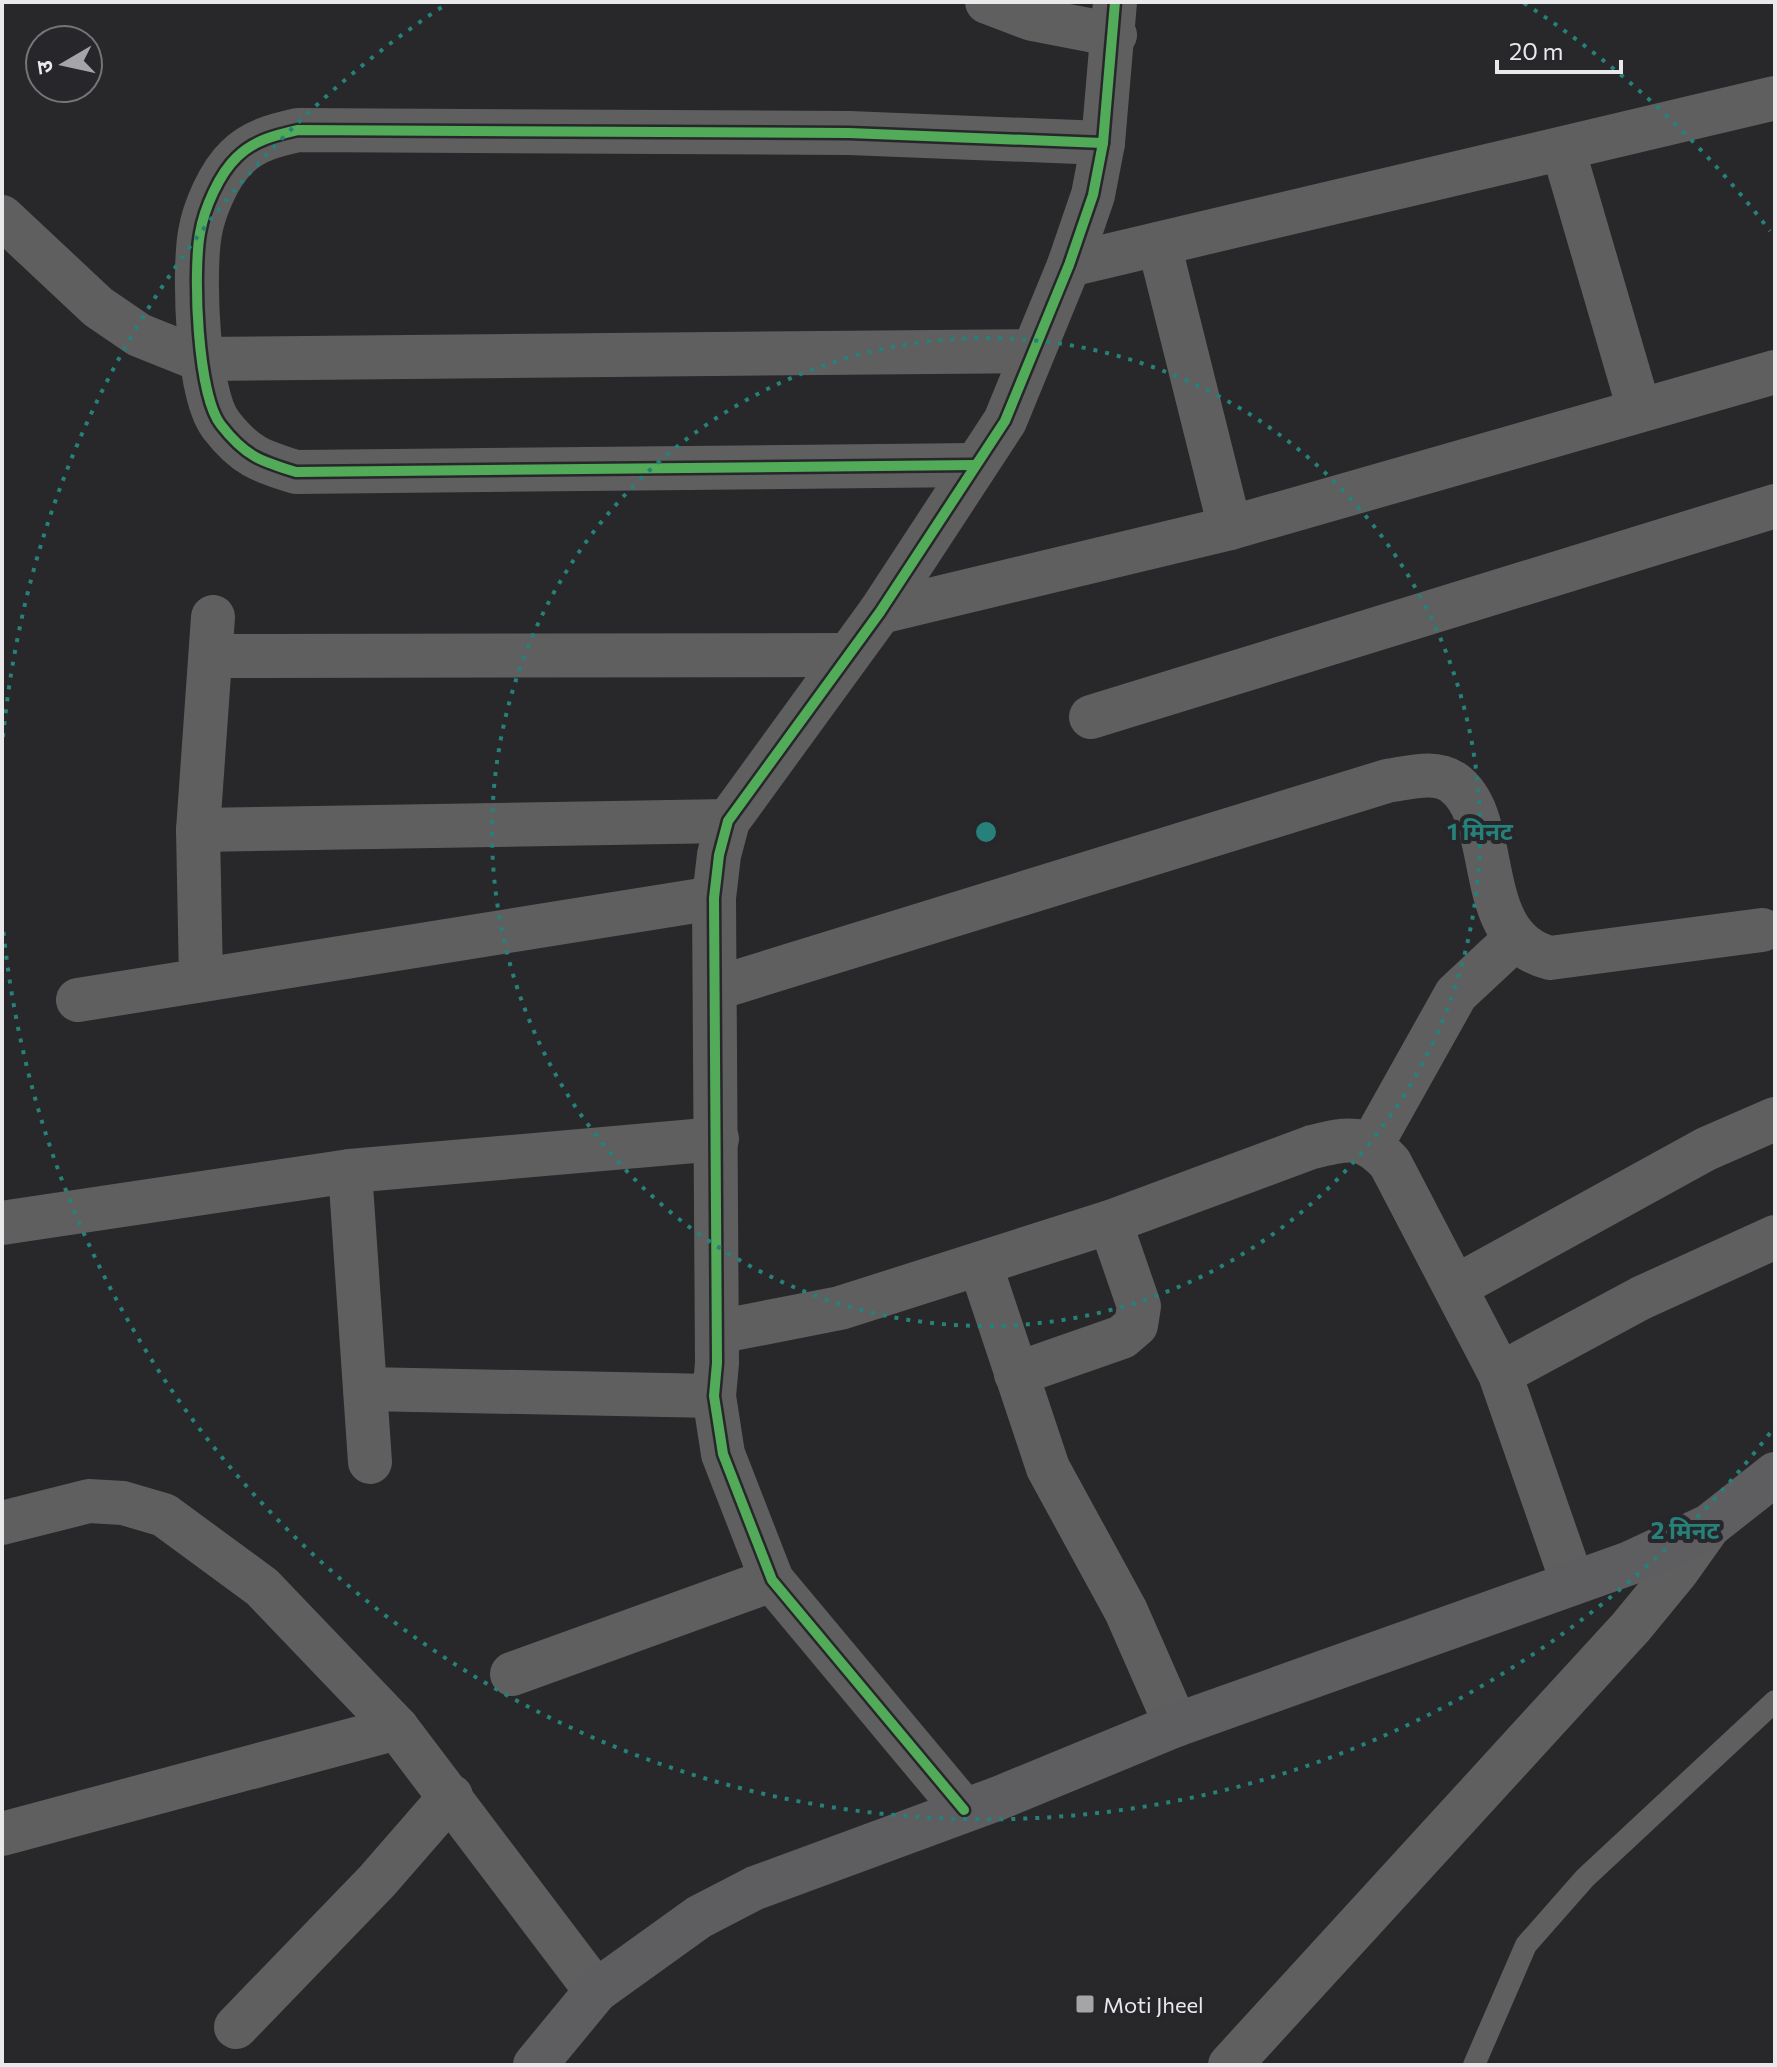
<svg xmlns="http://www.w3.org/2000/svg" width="1777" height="2067" viewBox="0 0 1777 2067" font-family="Commissioner,'Noto Sans Devanagari',sans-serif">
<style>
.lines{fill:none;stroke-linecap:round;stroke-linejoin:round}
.service{stroke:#5f5f5f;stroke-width:22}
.minor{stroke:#5f5f5f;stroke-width:44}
.trunk{stroke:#5e5e60;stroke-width:44}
.cycleway-casing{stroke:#27262a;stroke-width:15}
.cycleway{stroke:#51ab58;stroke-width:10}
.ring{fill:none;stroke:#25817a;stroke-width:4;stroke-dasharray:4 8}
.poi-dot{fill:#a5a4a7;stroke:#27262a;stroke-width:3}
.labels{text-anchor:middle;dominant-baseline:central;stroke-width:8;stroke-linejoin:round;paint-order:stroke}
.poi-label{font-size:22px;fill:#e9e8eb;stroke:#27262a;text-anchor:start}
.centre{fill:#25817a;stroke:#27262a;stroke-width:4}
.ring-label{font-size:24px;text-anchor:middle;font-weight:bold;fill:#25817a;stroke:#27262a;stroke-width:8;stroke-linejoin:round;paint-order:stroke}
</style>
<rect width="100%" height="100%" fill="#282729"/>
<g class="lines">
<!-- service -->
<path class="service" d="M1474,2065L1526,1945L1585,1878L1775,1701"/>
<!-- minor -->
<g class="minor">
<path d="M987,2L1032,19L1115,35"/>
<path d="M1563,149L1639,409"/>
<path d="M2,217L98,307L139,335L199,359L1033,351"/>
<path d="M1159,244L1230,528"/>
<path d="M1069,265L1775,98"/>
<path d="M974,465L296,472C260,461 245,456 221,425C197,395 193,272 200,233C204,209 219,174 237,157C254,140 276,135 298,130L849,133L1103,143"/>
<path d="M880,612L1230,528L1775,372"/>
<path d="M211,656L848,655"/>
<path d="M1091,717L1775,506"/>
<path d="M198,830L728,821"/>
<path d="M201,980L198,830L213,617"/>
<path d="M717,988L1387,781C1408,778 1436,769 1454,783C1504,820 1470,938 1550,958L1762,930"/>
<path d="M78,1000L714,898"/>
<path d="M1372,1144L1456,994L1515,939"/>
<path d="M350,1171L370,1462"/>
<path d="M2,1223L350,1171L717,1139"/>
<path d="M980,1264L1048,1468L1126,1611L1176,1725"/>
<path d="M1457,1286L1706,1149L1775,1119"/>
<path d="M717,1332L840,1308L1110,1222L1312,1147C1349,1138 1363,1134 1390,1163L1500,1374L1572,1581"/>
<path d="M1016,1374L1122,1337L1136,1325L1139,1306L1110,1222"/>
<path d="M1500,1374L1641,1298L1775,1237"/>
<path d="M365,1389L714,1396"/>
<path d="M2,1523L89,1501L123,1503L164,1515L262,1587L397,1728L596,1991"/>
<path d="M512,1674L772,1580"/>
<path d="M964,1810L772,1580L723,1454L714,1396L717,1363L714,898L719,855L728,821L880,612L1005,421L1069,265L1093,195L1103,143L1115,2"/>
<path d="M2,1834L397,1728"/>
<path d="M236,2027L377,1881L451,1796"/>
<path d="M1230,2065L1631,1627L1677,1571L1709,1526"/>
</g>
<!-- trunk -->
<path class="trunk" d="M535,2065L596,1991L699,1917L755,1888L999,1798L1176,1725L1630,1563L1709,1526L1775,1474"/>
<defs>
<g id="cycleway">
<path d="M974,465L296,472C260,461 245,456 221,425C197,395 193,272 200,233C204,209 219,174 237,157C254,140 276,135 298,130L849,133L1103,143"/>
<path d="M964,1810L772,1580L723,1454L714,1396L717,1363L714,898L719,855L728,821L880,612L1005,421L1069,265L1093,195L1103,143L1115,2"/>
</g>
</defs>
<!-- cycleway casing -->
<use href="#cycleway" class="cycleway-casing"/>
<!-- cycleway -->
<use href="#cycleway" class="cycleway"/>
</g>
<!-- distance rings -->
<g class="ring">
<circle cx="986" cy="832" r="494"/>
<path d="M1770 1433A988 988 0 0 1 3 927M3 737A988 988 0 0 1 448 3M1524 3A988 988 0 0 1 1770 231"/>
</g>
<!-- markers -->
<rect class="poi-dot" x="1075" y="1994" width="20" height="20" rx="4"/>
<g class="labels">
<!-- poi labels -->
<g class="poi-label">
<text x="1103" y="2004">Moti Jheel</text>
</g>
</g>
<circle cx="986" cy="832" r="12" class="centre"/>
<g class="ring-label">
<text x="1480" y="840">1 मिनट</text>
<text x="1685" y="1539">2 मिनट</text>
</g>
<!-- border -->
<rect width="1777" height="2067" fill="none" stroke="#e9e8eb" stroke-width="8"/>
<!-- north arrow -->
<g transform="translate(64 64) rotate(261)"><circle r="38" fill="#27262a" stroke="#757477" stroke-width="2"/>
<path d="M0-6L14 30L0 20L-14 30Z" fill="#a5a4a7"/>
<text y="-12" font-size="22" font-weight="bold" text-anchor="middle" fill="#e9e8eb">उ</text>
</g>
<!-- scale -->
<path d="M1497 60v12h124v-12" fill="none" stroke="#e9e8eb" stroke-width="4"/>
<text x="1509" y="60" font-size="24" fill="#e9e8eb" stroke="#27262a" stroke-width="6" paint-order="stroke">20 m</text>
</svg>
